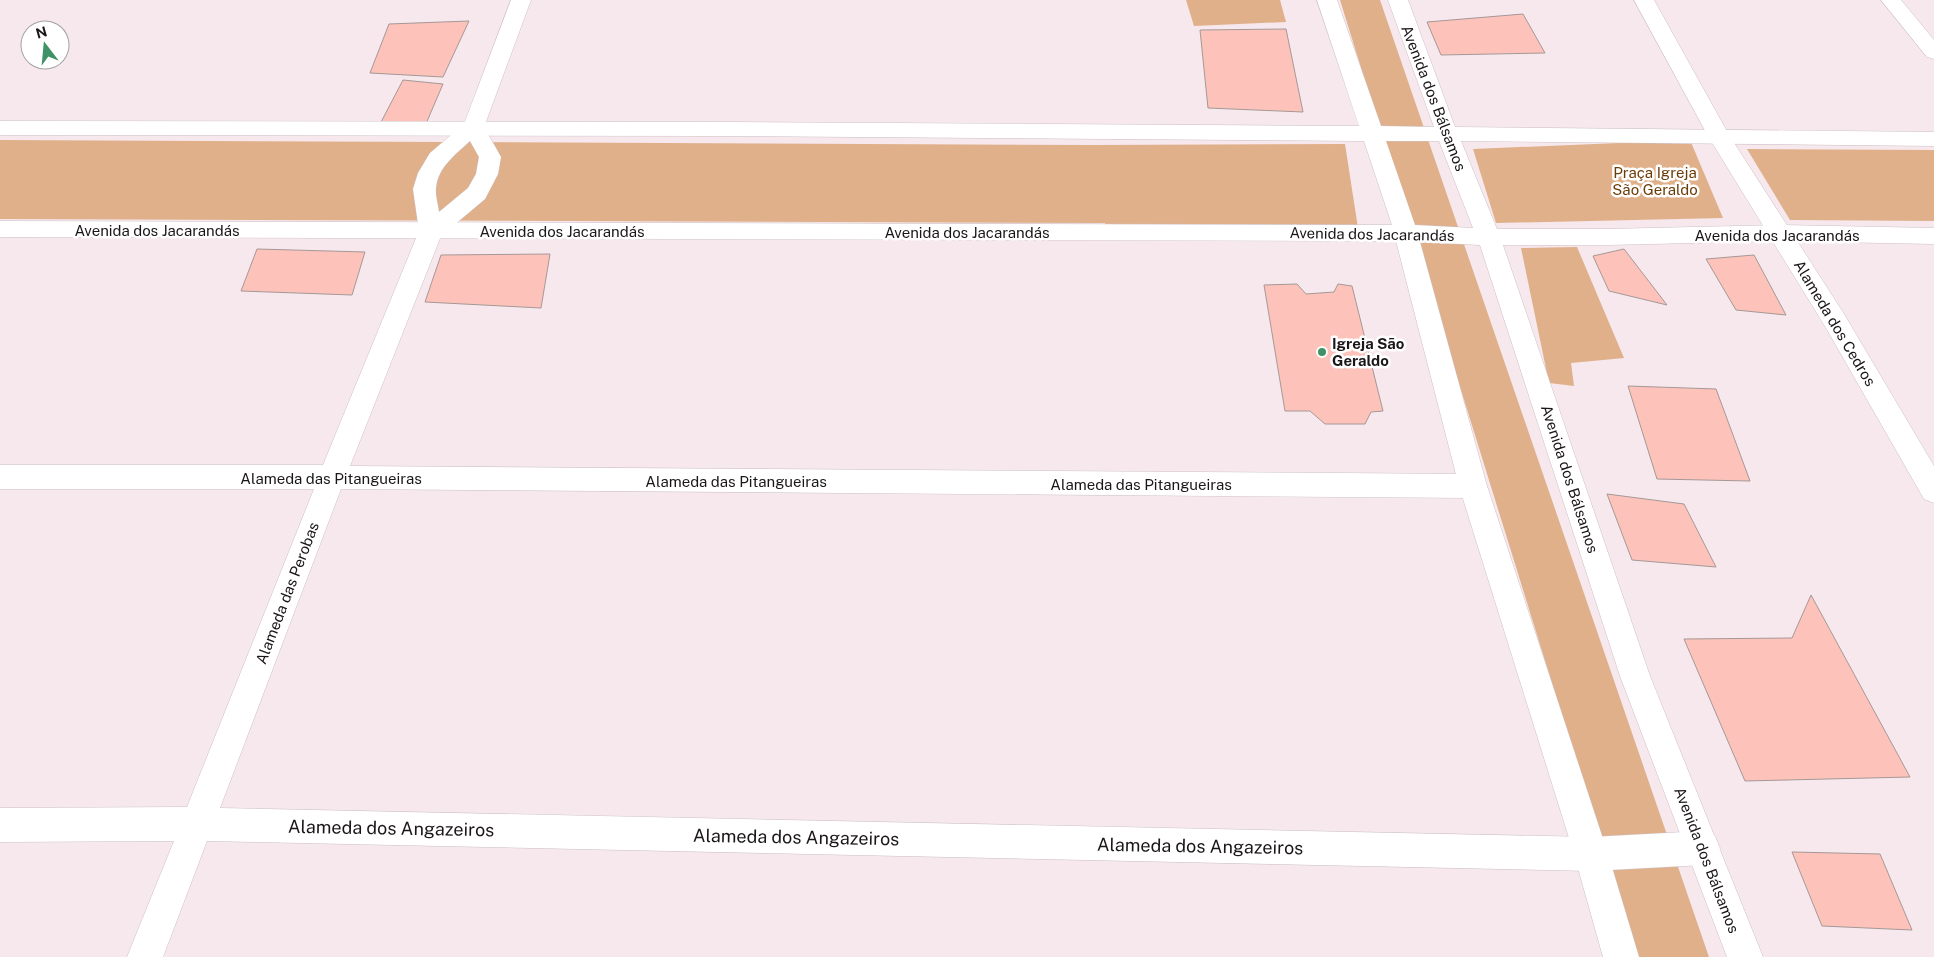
<svg xmlns="http://www.w3.org/2000/svg" width="1934" height="957" viewBox="0 0 1934 957" font-family="'Public Sans',sans-serif">
<style>
.green{fill:#dfb08a}
.building{fill:#fdc3bb;stroke:#a59896}
.lines{fill:none;stroke-linecap:round;stroke-linejoin:round}
.street-casing{stroke:#cdc0c4;stroke-width:1}
.secondary-casing{stroke:#cdc0c4;stroke-width:1}
.street{fill:#fff;fill-rule:evenodd}
.secondary{fill:#fff;fill-rule:evenodd}
.poi-dot{fill:#3e9265;stroke:#fff;stroke-width:2}
.labels{text-anchor:middle;dominant-baseline:central;stroke-width:5;stroke-linejoin:round;paint-order:stroke}
.street-label{font-size:15px;fill:#1b1618;stroke:#fff}
.park-label{font-size:15px;fill:#6c3b06;stroke:#fff}
.poi-label{font-size:15px;font-weight:bold;fill:#1b1618;stroke:#fff;text-anchor:start}
.near-street-label{font-size:18px;fill:#1b1618;stroke:#fff}
</style>
<rect width="100%" height="100%" fill="#f6e8ed"/>
<!-- green -->
<g class="green">
<path d="M1186,0H1280L1286,22L1194,26Z"/>
<path d="M1340,0H1380L1709,957H1637Z"/>
<path d="M0,140L1094,145L1345,144L1358,228H1106L1105,223L0,219Z"/>
<path d="M1690,140L1723,218L1496,223L1473,149Z"/>
<path d="M1747,149L1934,150V221L1790,220Z"/>
<path d="M1577,247L1624,358L1571,363L1574,386L1549,383L1521,248Z"/>
</g>
<!-- building -->
<g class="building">
<path d="M1523,14L1545,53L1441,55L1427,22Z"/>
<path d="M469,21L443,77L370,73L389,24Z"/>
<path d="M1286,29L1303,112L1208,108L1200,30Z"/>
<path d="M403,80L443,84L425,126L380,124Z"/>
<path d="M257,249L365,252L352,295L241,291Z"/>
<path d="M1624,249L1667,305L1609,291L1593,256Z"/>
<path d="M550,254L541,308L425,302L441,255Z"/>
<path d="M1754,255L1786,315L1736,310L1706,259Z"/>
<path d="M1297,284L1306,294L1334,292L1338,284L1352,286L1383,411L1371,412L1365,424H1325L1310,411H1285L1264,285Z"/>
<path d="M1628,386L1716,389L1750,481L1657,479Z"/>
<path d="M1607,494L1684,504L1716,567L1632,560Z"/>
<path d="M1811,595L1910,777L1745,781L1684,639L1792,638Z"/>
<path d="M1792,852L1880,854L1912,930L1822,926Z"/>
</g>
<g class="lines">
<defs>
<g id="street">
<path d="M511,0H531L484,127L501,157L498,174L485,199L441,236L350,466L1473,474L1483,478L1487,486L1483,494L1473,498L341,489L220,808L1591,837L1703,831L1715,836L1720,848L1715,860L1703,865L1591,871L207,841L163,957H127L174,841L0,842V808L187,807L314,489H0V465H323L419,231L413,189L418,173L430,153L464,124ZM470,141L479,157L476,174L468,188L439,212C438,204 435,195 436,188C438,167 455,155 470,141Z"/>
<path d="M1634,0H1654L1729,135L1844,314L1934,466V503L1924,499L1826,328L1708,136Z"/>
<path d="M1881,0H1901L1934,40V59L1927,57Z"/>
</g>
<path id="secondary" d="M1317,0H1337L1381,126L1434,127L1388,0H1408L1455,127L1934,132V146L1461,141L1497,229H1607L1781,225L1934,228V244L1781,241L1607,245H1503L1650,676L1763,957H1727L1620,676L1480,245L1420,242L1487,486L1608,854L1639,957H1603L1574,854L1459,486L1396,241L0,237V221L1392,225L1364,141L725,136L0,135V121L725,122L1359,126ZM1386,141H1439L1473,228L1415,225Z"/>
</defs>
<!-- street casing -->
<use href="#street" class="street-casing"/>
<!-- secondary casing -->
<use href="#secondary" class="secondary-casing"/>
<!-- street -->
<use href="#street" class="street"/>
<!-- secondary -->
<use href="#secondary" class="secondary"/>
</g>
<!-- markers -->
<circle class="poi-dot" cx="1322" cy="352" r="5"/>
<g class="labels">
<!-- street labels -->
<g class="street-label">
<text transform="translate(1434 98) rotate(69)">Avenida dos Bálsamos</text>
<text x="157" y="230">Avenida dos Jacarandás</text>
<text x="562" y="231">Avenida dos Jacarandás</text>
<text x="967" y="232">Avenida dos Jacarandás</text>
<text transform="translate(1372 234) rotate(1)">Avenida dos Jacarandás</text>
<text x="1777" y="235">Avenida dos Jacarandás</text>
<text transform="translate(1835 323) rotate(59)">Alameda dos Cedros</text>
<text x="331" y="478">Alameda das Pitangueiras</text>
<text transform="translate(1570 479) rotate(72)">Avenida dos Bálsamos</text>
<text x="736" y="481">Alameda das Pitangueiras</text>
<text x="1141" y="484">Alameda das Pitangueiras</text>
<text transform="translate(287 593) rotate(-69)">Alameda das Perobas</text>
<text transform="translate(1707 860) rotate(69)">Avenida dos Bálsamos</text>
</g>
<!-- park labels -->
<g class="park-label">
<text x="1655" y="172">Praça Igreja<tspan x="1655" dy="17">São Geraldo</tspan></text>
</g>
<!-- poi labels -->
<g class="poi-label">
<text x="1332" y="343">Igreja São<tspan x="1332" dy="17">Geraldo</tspan></text>
</g>
<!-- near-street labels -->
<g class="near-street-label">
<text transform="translate(391 828) rotate(1)">Alameda dos Angazeiros</text>
<text transform="translate(796 837) rotate(1)">Alameda dos Angazeiros</text>
<text transform="translate(1200 846) rotate(1)">Alameda dos Angazeiros</text>
</g>
</g>
<!-- north arrow -->
<g transform="translate(45 45) rotate(344)"><circle r="24" fill="#ffffff" stroke="#a4a2a3"/>
<path d="M0-4L9 19L0 12L-9 19Z" fill="#3e9265"/>
<text y="-8" font-size="14" font-weight="bold" text-anchor="middle" fill="#1b1618">N</text>
</g>
</svg>
